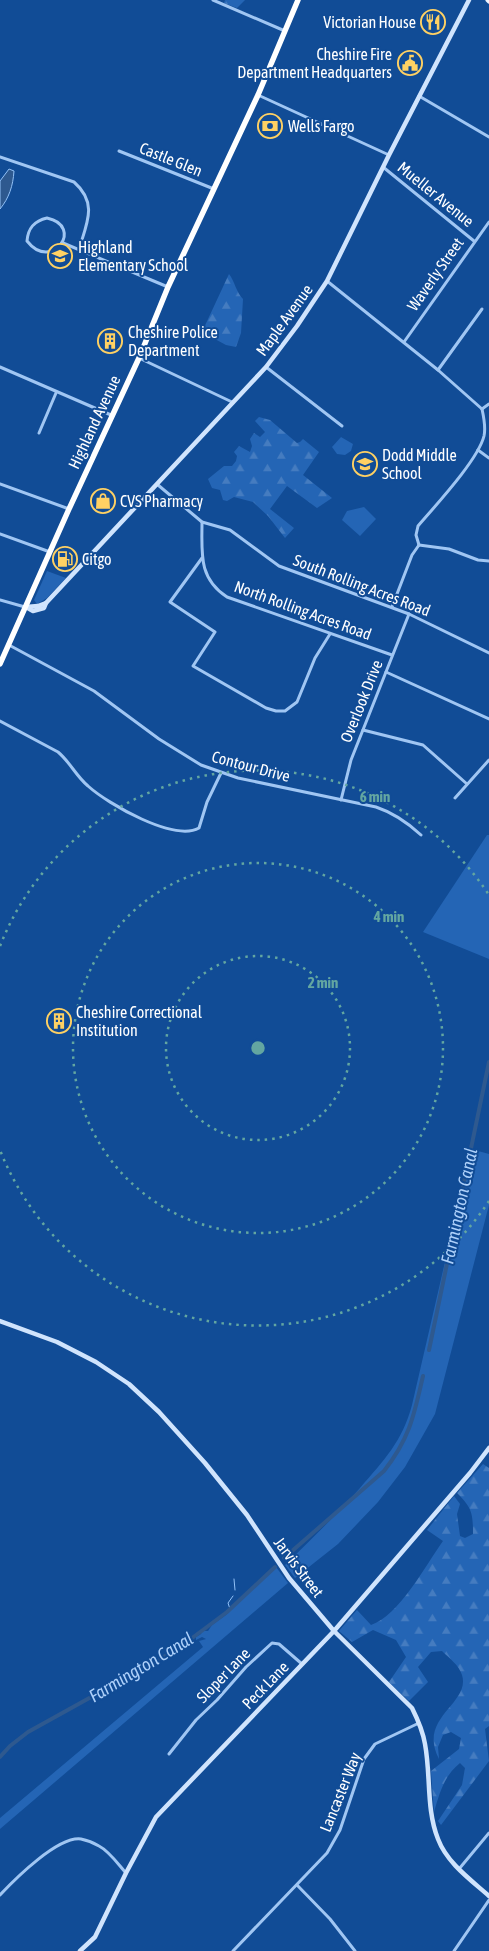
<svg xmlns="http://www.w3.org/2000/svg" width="489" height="1951" viewBox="0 0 489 1951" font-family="'Asap Condensed',sans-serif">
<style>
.green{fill:#2465b5}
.forest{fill:url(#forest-firs)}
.water{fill:#2e598f;stroke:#92c1f7}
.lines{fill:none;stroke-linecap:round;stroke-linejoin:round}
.stream{stroke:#92c1f7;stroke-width:1}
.canal{stroke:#2e598f;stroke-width:4}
.street{stroke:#a0c6f3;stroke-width:3}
.secondary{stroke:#d0e4fd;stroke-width:4.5}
.primary{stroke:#edf4ff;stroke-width:5}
.highway{stroke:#fff;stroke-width:5.5}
.ring{fill:none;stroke:#63a6a1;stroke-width:2.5;stroke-dasharray:2.5 5}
.labels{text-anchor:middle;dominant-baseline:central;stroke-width:4;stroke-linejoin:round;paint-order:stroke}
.poi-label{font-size:16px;fill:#fff;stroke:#114c96;text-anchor:start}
.street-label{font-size:16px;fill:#fff;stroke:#114c96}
.water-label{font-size:18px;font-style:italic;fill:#add0fa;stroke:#114c96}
.centre{fill:#63a6a1;stroke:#114c96;stroke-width:2.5}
.ring-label{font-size:15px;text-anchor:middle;font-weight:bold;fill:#63a6a1;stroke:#114c96;stroke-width:4;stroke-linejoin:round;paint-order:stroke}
</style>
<defs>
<pattern id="forest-firs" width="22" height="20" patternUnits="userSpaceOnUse" patternTransform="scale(1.25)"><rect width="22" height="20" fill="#2465b5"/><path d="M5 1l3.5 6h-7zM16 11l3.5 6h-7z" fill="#457cc0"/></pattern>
</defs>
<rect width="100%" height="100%" fill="#114c96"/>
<!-- green -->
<g class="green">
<path d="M341,437L353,444L351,451L345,455L337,454L332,447Z"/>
<path d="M364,507L376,519L360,536L342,520L347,511Z"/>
<path d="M47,571L66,578L47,598L37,604L34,600Z"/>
<path d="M487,835H489V959L423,932Z"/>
<path d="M471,1149L489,1154V1205L435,1414L405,1467L378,1502L338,1544L295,1578L285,1565C311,1540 336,1515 360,1488C384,1460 402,1442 412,1405Z"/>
<path d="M276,1567L288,1583L0,1829V1818L203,1647L199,1641L206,1639L202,1637L196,1640V1637L201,1634L202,1631H208L212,1625L226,1615L258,1583L259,1580Z"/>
</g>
<!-- forest -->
<g class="forest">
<path d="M225,0H245L237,8L224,3Z"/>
<path d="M229,274C235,282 236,292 243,299L241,333L236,347L226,345L202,332Z"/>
<path d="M259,417L270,420L297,443L300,442L303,439L319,452L303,475L332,498L317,508L287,486L270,509L294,528L285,538L268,516L253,502L234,497L227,501L223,500L220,490L212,488L208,479L224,466H232L236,461L237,456L234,452L239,446L250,452L252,446L250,439L254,433L260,437L265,432L255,421Z"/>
<path d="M483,1464L489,1468V1726L485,1729L489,1761L441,1825L438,1821L462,1785L465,1768L460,1763C444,1776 440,1792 434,1812L431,1771L459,1749L461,1738L451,1732L443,1735L438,1747L439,1759C417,1717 471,1704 462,1675C459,1665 449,1658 442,1651L431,1652L418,1667L428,1682L409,1701L389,1682L406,1657L396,1640L373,1630L352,1642L339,1631L357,1610L371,1625C399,1616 425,1566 443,1541L427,1530L454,1496L460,1504L457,1514L460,1536L465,1538L473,1534C473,1513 472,1508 457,1493Z"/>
</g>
<!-- water -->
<path class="water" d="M9,169L14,171C13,186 9,198 0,209V181Z"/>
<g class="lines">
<!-- stream -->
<g class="stream">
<path d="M234,1579L235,1590"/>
<path d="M230,1609L228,1603L233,1596"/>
</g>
<!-- canal -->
<g class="canal">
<path d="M429,1350L489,1062"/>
<path d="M284,1558L384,1471C410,1438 414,1415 423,1376"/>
<path d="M0,1757L10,1746L28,1732L176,1650L227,1612L275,1567"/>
</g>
<!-- street -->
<g class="street">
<path d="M213,0L285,31"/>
<path d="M258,95L389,155"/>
<path d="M419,96L489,137"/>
<path d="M119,151L214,189"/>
<path d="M0,157L74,182C98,203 87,223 79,249"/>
<path d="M383,167L474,241"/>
<path d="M47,218C85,226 52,273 27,241C28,228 34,221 47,218Z"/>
<path d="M63,243L168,287"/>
<path d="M327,281L438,370L482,409"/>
<path d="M404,342L489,222"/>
<path d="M139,358L232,402"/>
<path d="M0,367L111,415"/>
<path d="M266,367L342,426"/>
<path d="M438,370L482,309"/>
<path d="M482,409L489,404"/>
<path d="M39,433L56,393"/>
<path d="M478,450L489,458"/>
<path d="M0,484L69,509"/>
<path d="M158,485L202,522L230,530L279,566L409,614L489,653"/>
<path d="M202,522C202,553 198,578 227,597L392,655"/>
<path d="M0,534L50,552"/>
<path d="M419,545L416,535L418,526C435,506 478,460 484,436C486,427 484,418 482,409"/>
<path d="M419,545L449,549L478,560L489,561"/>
<path d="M202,558L170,602L215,632L193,666L266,708L276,711H285L297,702L315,658L330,634"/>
<path d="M0,600L25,607"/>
<path d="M392,607L412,555L419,545"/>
<path d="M9,645L94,691L159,739L201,765L238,778L376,807C394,813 407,822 421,835"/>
<path d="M386,672L489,719"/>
<path d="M0,721L58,752C70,762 76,776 88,786C108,804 174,842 199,828L207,802L221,773"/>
<path d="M363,730L423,745L467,784"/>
<path d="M455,798L489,760"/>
<path d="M341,800L351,760L409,614"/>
<path d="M169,1754L196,1720L217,1700L246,1667L272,1643L279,1644L302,1664"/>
<path d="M459,1869L489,1833"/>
<path d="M297,1885L330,1919L355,1951"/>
<path d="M0,1895C15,1879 58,1836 81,1839C86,1840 94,1843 99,1846C109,1851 118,1864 126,1873"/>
<path d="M233,1951L327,1853L340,1830L364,1759L375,1744L419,1723"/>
<path d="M454,1951L489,1900"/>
</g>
<!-- secondary -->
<g class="secondary">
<path d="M26,607L33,611L44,608L46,603L266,367L297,326L327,281L389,155L469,0"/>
<path d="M26,607L38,606L46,603"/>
<path d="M0,1321L57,1342L96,1362L129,1384L159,1412L205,1463L247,1515L289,1578L334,1631L412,1708C418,1720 423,1732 425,1744C431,1776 426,1809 438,1839C447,1863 471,1880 489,1896"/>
<path d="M80,1951L95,1937L126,1873L156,1817L334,1631L470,1473L489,1448"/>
</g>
<!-- primary -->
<path class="primary" d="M488,0L489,1"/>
<!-- highway -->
<path class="highway" d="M0,664L69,509L139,358L168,287L258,95L298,0"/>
</g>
<!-- distance rings -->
<g class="ring">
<circle cx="258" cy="1048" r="92"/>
<circle cx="258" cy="1048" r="185"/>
<path d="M489 1201A277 277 0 0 1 0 1150M0 946A277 277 0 0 1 489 895"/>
</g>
<!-- icons -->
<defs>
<symbol id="restaurant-ring" viewBox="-11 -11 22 22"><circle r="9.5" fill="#114c96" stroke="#ffd163" stroke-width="1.5"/><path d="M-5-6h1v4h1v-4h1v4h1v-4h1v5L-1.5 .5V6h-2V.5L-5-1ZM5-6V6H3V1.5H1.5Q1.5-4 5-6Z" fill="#ffd163"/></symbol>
<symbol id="civic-ring" viewBox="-11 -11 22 22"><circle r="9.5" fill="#114c96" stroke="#ffd163" stroke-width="1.5"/><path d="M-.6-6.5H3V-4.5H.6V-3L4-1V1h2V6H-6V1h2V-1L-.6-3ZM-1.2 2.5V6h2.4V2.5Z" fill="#ffd163"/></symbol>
<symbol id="bank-ring" viewBox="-11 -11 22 22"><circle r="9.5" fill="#114c96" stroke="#ffd163" stroke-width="1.5"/><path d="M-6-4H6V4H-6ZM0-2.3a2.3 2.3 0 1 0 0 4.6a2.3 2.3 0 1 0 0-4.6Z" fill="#ffd163"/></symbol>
<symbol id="school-ring" viewBox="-11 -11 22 22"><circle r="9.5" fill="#114c96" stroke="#ffd163" stroke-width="1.5"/><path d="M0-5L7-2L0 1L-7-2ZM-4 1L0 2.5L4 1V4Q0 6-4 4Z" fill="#ffd163"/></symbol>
<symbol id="building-ring" viewBox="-11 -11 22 22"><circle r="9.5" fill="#114c96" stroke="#ffd163" stroke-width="1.5"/><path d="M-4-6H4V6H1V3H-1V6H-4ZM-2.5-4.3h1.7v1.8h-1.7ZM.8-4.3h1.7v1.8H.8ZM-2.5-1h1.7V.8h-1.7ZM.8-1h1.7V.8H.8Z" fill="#ffd163"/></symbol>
<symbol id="shop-ring" viewBox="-11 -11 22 22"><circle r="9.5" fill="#114c96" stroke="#ffd163" stroke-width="1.5"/><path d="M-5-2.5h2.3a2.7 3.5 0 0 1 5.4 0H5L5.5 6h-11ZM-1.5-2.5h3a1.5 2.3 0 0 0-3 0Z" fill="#ffd163"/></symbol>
<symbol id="fuel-ring" viewBox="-11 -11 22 22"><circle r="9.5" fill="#114c96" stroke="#ffd163" stroke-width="1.5"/><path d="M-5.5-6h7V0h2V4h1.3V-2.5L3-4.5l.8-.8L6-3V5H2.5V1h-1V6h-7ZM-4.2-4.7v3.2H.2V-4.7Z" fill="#ffd163"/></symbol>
</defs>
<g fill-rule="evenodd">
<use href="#restaurant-ring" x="419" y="8" width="28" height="28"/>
<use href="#civic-ring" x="396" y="49" width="28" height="28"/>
<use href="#bank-ring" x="256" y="112" width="28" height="28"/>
<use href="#school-ring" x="46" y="242" width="28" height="28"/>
<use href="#building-ring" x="96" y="327" width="28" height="28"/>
<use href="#school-ring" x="351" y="450" width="28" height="28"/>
<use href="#shop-ring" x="89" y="487" width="28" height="28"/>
<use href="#fuel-ring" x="51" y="545" width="28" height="28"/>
<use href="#building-ring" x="45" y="1007" width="28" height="28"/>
</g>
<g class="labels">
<!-- poi labels -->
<g class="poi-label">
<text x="416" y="22" text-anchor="end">Victorian House</text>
<text x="392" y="54" text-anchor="end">Cheshire Fire<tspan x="392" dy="18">Department Headquarters</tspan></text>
<text x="288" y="126">Wells Fargo</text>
<text x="78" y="247">Highland<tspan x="78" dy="18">Elementary School</tspan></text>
<text x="128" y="332">Cheshire Police<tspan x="128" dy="18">Department</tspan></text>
<text x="382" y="455">Dodd Middle<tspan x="382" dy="18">School</tspan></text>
<text x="120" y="501">CVS Pharmacy</text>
<text x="82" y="559">Citgo</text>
<text x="76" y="1012">Cheshire Correctional<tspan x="76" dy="18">Institution</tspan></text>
</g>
<!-- street labels -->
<g class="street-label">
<text transform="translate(171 159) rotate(22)">Castle Glen</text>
<text transform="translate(436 194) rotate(39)">Mueller Avenue</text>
<text transform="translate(435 274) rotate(-55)">Waverly Street</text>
<text transform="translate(284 320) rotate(-54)">Maple Avenue</text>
<text transform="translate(94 422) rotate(-65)">Highland Avenue</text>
<text transform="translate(362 585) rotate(21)">South Rolling Acres Road</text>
<text transform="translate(303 610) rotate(20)">North Rolling Acres Road</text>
<text transform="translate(361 701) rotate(-68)">Overlook Drive</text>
<text transform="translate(251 766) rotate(15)">Contour Drive</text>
<text transform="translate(299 1567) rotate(53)">Jarvis Street</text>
<text transform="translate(223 1675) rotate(-46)">Sloper Lane</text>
<text transform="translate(265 1685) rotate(-46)">Peck Lane</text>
<text transform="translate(340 1792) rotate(-68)">Lancaster Way</text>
</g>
<!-- water labels -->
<g class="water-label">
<text transform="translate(459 1206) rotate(-78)">Farmington Canal</text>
<text transform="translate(141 1667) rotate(-31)">Farmington Canal</text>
</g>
</g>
<circle cx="258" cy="1048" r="8" class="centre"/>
<g class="ring-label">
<text x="375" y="802">6 min</text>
<text x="389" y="922">4 min</text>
<text x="323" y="988">2 min</text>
</g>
</svg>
